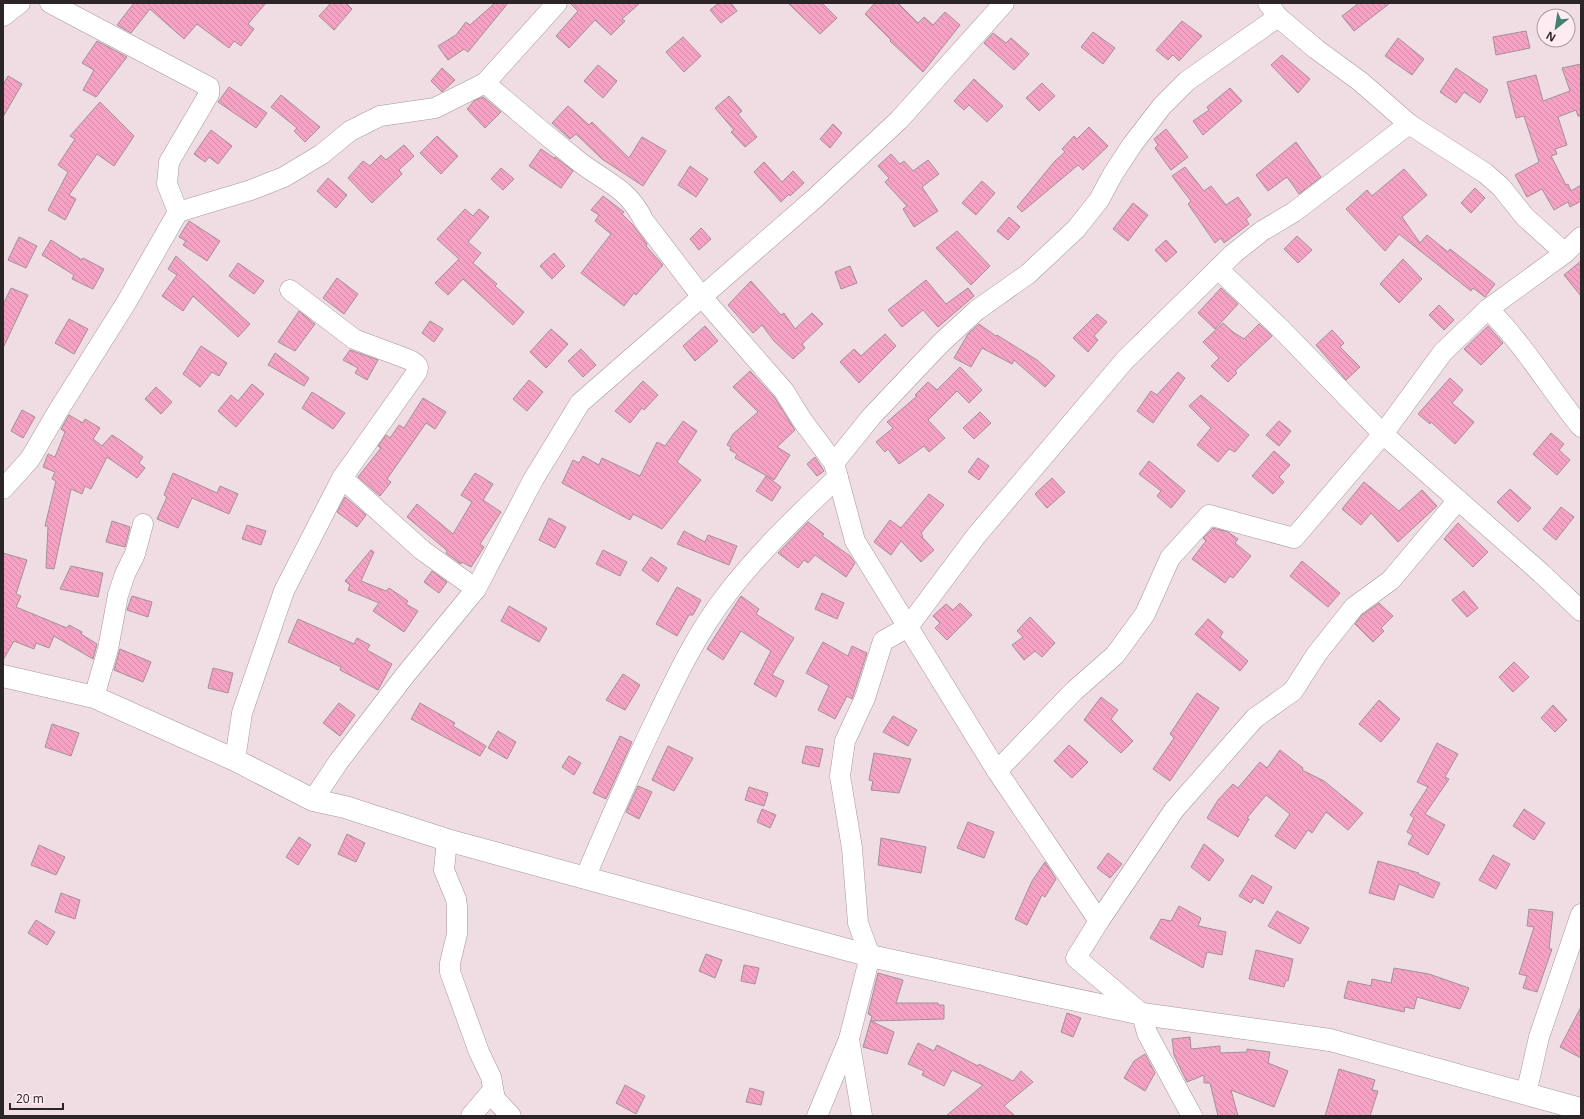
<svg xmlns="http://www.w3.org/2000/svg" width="1584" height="1119" viewBox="0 0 1584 1119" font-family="'Open Sans',sans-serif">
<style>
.building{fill:url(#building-back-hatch);stroke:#a29197}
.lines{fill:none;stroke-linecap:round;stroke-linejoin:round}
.minor-casing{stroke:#a7969c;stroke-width:21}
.tertiary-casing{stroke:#a7969c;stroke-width:23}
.minor{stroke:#fff;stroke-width:20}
.tertiary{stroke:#fff;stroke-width:22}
</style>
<defs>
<pattern id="building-back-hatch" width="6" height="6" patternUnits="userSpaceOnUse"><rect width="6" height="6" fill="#f6a2c4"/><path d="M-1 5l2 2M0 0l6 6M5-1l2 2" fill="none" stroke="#d38ba8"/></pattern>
</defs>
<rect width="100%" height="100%" fill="#f0dde4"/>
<!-- building -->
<g class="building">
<path d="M134,3H266L248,24L254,29L241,46L234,41L229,48L197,24L184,39L150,9L131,33L117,25Z"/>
<path d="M331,3H346L352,9L334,30L319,16Z"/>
<path d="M495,3H508L468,52L464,49L448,60L438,46L456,35L466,22L470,25Z"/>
<path d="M570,3H640L622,19L625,21L611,35L595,20L569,48L556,36L578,11Z"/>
<path d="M719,3H731L737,11L721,23L710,10Z"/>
<path d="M788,3H822L837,18L820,34Z"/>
<path d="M875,3H898L918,23L924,17L933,25L945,12L960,25L923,72L890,41L891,40L865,14Z"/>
<path d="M1359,3H1390L1354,31L1342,16Z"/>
<path d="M1182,21L1202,36L1179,61L1173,55L1168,60L1156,50Z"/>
<path d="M1526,31L1530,48L1496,55L1493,37Z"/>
<path d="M1093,32L1115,48L1103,64L1081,47Z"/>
<path d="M993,33L1006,43L1011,38L1029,54L1014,70L984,43Z"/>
<path d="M683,37L701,56L684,72L666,52Z"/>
<path d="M1398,38L1424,59L1412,75L1385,56Z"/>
<path d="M97,41L127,57L96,97L83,90L94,70L82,63Z"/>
<path d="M1282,55L1310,79L1298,93L1271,65Z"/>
<path d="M1581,64V116H1578L1576,110L1558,117L1567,145L1555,149L1557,154L1551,156L1566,185L1568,184L1571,191L1581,185V201L1570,207L1568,202L1554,210L1542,189L1527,197L1515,175L1539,162L1524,116L1516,118L1507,82L1536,75L1543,101L1570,91L1562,68Z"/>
<path d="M598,65L617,81L603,98L584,81Z"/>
<path d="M442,68L455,80L442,92L431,81Z"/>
<path d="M1456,68L1488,90L1480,103L1464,92L1456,103L1440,92Z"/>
<path d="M8,76L22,84L3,117V85Z"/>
<path d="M974,79L1003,106L987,122L969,105L964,110L954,101Z"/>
<path d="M1042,83L1055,96L1039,111L1026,98Z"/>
<path d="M229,87L267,113L256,128L218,102Z"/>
<path d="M1230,88L1242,101L1203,135L1193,121L1209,110L1207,107Z"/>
<path d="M281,95L320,127L305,142L294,131L297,128L271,107Z"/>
<path d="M729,96L742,111L738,114L757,137L745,147L731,132L734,130L715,108Z"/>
<path d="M483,97L501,112L485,128L467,109L474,101Z"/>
<path d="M100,102L134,136L114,166L97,154L69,195L76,199L65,220L48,210L68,172L58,165L75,139L70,136Z"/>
<path d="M568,106L589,125L592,122L629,158L642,137L666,151L643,186L602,159L576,134L570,139L552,123Z"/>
<path d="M833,124L842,133L830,148L820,139Z"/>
<path d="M1089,127L1108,146L1083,170L1078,165L1022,212L1017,207L1054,162L1065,152L1062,149L1074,136L1077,139Z"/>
<path d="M1166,129L1188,157L1171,170L1155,148L1158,145L1154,139Z"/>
<path d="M211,130L232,146L218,164L209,157L205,162L194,154Z"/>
<path d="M437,136L458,156L441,174L420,153Z"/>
<path d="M1296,142L1321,177L1299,194L1287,177L1268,191L1256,175Z"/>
<path d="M404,145L414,156L399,170L402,174L372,203L348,178L363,161L370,166L381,155L386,160Z"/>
<path d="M541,149L554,158L555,157L573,171L561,188L529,166Z"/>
<path d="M891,154L900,164L904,161L913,171L928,160L939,174L922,187L938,211L914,227L903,209L907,206L885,182L889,178L878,166Z"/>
<path d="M764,162L782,182L793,171L804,183L790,196L789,194L781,202L754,172Z"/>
<path d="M690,166L708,179L696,197L678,185Z"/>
<path d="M1185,167L1204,191L1211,186L1226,205L1238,197L1251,215L1246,219L1249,224L1224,243L1221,238L1215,243L1188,204L1191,201L1172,176Z"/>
<path d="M501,168L514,179L503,190L491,179Z"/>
<path d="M1404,169L1427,195L1402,217L1420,243L1427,235L1448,252L1450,249L1495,284L1485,297L1473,288L1471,291L1399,234L1385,251L1346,209L1367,190L1372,196Z"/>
<path d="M328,178L347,195L336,208L317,191Z"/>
<path d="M982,181L995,193L976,215L962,203Z"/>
<path d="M1475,188L1485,198L1471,213L1461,203Z"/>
<path d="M603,196L624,212L622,214L633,225L647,244L646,246L663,265L636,295L634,293L624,306L581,273L611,234L595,221L599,215L591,210Z"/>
<path d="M1133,203L1148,215L1128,241L1113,229Z"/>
<path d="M465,209L473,216L479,209L489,217L468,242L481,253L473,263L497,284L495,286L524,312L513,325L463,279L448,295L435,283L459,259L437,239Z"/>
<path d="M1009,217L1020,227L1008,240L997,231Z"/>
<path d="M189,221L220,241L207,261L183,245L186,241L179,237Z"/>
<path d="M701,228L711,239L699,250L690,239Z"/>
<path d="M957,231L990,266L971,285L936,248Z"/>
<path d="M1297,236L1312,250L1298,263L1284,249Z"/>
<path d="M19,237L37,246L26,268L8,260Z"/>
<path d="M51,240L82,260L83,258L104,269L93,289L72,279L74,275L42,255Z"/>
<path d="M1166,240L1177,252L1166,262L1155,250Z"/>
<path d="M554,253L565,266L552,279L540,266Z"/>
<path d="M176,256L250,324L238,337L193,296L183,311L162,296L177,275L168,269Z"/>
<path d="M1403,259L1422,279L1399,303L1380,284Z"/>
<path d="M1581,261V296L1564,275Z"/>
<path d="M238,263L264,281L254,294L229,276Z"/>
<path d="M850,266L857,283L841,289L835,272Z"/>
<path d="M337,278L358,294L344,314L323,298Z"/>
<path d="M926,280L946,304L968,288L974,296L938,327L923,310L902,327L888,310Z"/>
<path d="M751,281L781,315L784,313L795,329L812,313L823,324L802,344L805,348L793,359L774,341L762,325L753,333L728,305Z"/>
<path d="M11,288L28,295L3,348V305Z"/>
<path d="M1221,288L1238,304L1215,329L1198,313Z"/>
<path d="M1439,305L1454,320L1444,330L1429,315Z"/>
<path d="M299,311L315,324L295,351L278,342Z"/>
<path d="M1097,314L1107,322L1094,336L1098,340L1088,352L1073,338Z"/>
<path d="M69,319L88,329L74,354L55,343Z"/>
<path d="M430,321L443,329L434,342L422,333Z"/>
<path d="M1223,323L1233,332L1244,339L1259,324L1272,336L1235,371L1237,373L1228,382L1211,366L1219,358L1203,342Z"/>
<path d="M979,324L996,336L997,335L1037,360L1055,376L1045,387L1014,360L1012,364L982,348L971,367L954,358L968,334Z"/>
<path d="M705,326L718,341L695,361L683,346Z"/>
<path d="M1488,326L1503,343L1481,365L1464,349Z"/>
<path d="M551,329L568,344L546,368L530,352Z"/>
<path d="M1332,330L1344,343L1340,347L1360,367L1346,380L1316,345Z"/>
<path d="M885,334L896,346L859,383L840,362L854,349L861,356Z"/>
<path d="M201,346L227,363L219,376L212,372L200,387L183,374Z"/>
<path d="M581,349L596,365L583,377L568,361Z"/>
<path d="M350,350L378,360L367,380L355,373L358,368L343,360Z"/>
<path d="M275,353L309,378L304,386L268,365Z"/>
<path d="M960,367L982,390L969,403L957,391L928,420L945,438L929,452L924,446L899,464L888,449L885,452L876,442L893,428L887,422L917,396L915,395L928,382L937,390Z"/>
<path d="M750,371L775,398L795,430L777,447L790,455L774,480L735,458L737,454L730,450L731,447L727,445L733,434L758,412L733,387Z"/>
<path d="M1178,372L1185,378L1153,423L1137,411L1151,391L1157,395Z"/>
<path d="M1450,378L1463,390L1452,403L1474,422L1455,444L1431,422L1430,424L1418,414Z"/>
<path d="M529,380L543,392L527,411L513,399Z"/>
<path d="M643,381L658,395L644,410L642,408L630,423L615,411Z"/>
<path d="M252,384L264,394L236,427L218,411L231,395L238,401Z"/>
<path d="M156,387L172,402L161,414L145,399Z"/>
<path d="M312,392L345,413L333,429L302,408Z"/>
<path d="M1201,395L1249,435L1235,452L1229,449L1218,462L1197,445L1211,428L1189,406Z"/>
<path d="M423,398L446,412L435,429L426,423L387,479L391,482L380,496L358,477L381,448L378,446L386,435L390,438L399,425L404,428Z"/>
<path d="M22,410L35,417L23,438L11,431Z"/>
<path d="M980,412L991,423L974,439L963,428Z"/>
<path d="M69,415L83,423L85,419L100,428L93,439L102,446L112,435L120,440L143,457L139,463L145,468L137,478L107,457L91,489L85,486L82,494L71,489L54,569L46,568L48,526H45L56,481L52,479L55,472L43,467L48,454L55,457L65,432L61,429Z"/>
<path d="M683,421L697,431L677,462L701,480L662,529L633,514L630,520L562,483L573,460L579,463L583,456L599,465L602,458L640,476L657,442L665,446Z"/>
<path d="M1279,421L1291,431L1279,446L1266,435Z"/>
<path d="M1551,433L1564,444L1559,450L1570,460L1557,475L1533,454Z"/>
<path d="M1274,451L1290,465L1279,477L1284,482L1273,494L1252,476Z"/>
<path d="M815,457L824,471L817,476L807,464Z"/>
<path d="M978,458L989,466L979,480L968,472Z"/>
<path d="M1149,461L1185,491L1171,508L1157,496L1161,491L1139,474Z"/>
<path d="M173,473L217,493L220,486L238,494L229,514L192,498L178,528L157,519L167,497L164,495Z"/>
<path d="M475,473L493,484L483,500L501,512L480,544L484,547L471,567L462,562L461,564L446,553L447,551L444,548L407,517L417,504L453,534L472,502L461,495Z"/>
<path d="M766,476L781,487L772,501L756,491Z"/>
<path d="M1052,478L1065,492L1047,508L1035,494Z"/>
<path d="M1364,482L1399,511L1422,490L1437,506L1398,542L1371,513L1361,525L1342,509Z"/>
<path d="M1510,489L1531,508L1518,522L1497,502Z"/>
<path d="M929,494L944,505L921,533L923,536L922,537L934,550L921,562L901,541L891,555L874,542L890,520L901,528Z"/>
<path d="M345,497L366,515L357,527L337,512Z"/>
<path d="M1561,507L1574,517L1556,540L1543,529Z"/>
<path d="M549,518L566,527L555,548L539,540Z"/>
<path d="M112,521L130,527L125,547L106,542Z"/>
<path d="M808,522L824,534L822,536L850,556L855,563L846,577L815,555L808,563L804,560L798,568L778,553Z"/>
<path d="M1458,523L1488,552L1473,567L1444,539Z"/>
<path d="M247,525L266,531L261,545L242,539Z"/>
<path d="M1213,528L1228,532L1238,539L1235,543L1251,556L1233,578L1230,576L1225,583L1192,559L1206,541L1203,538Z"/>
<path d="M684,531L705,542L708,535L737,546L729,565L677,544Z"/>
<path d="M371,550L374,552L361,581L386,591L389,588L408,601L406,604L418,611L404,632L373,611L379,603L348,590L350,585L345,581Z"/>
<path d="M603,550L627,562L620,576L596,564Z"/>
<path d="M3,553L27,560L16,594L21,596L16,607L67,628L69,625L82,632L81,634L97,644L93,659L54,636L49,648L36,643L34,649L14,641L3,660Z"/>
<path d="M651,557L667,568L658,582L642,570Z"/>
<path d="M1302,561L1340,593L1328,607L1290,576Z"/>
<path d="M71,566L103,573L98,597L60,589Z"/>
<path d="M432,571L447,582L439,593L424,582Z"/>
<path d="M677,587L701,600L693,615H689L677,636L656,624Z"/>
<path d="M1464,591L1478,608L1467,617L1452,600Z"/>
<path d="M822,593L844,603L837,619L815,609Z"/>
<path d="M132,596L152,602L148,617L127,610Z"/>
<path d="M741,596L759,609L756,614L794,638L772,675L784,681L776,697L754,684L771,651L741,631L723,660L707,649Z"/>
<path d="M960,603L972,615L947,640L935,628L940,623L933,616L946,604L953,610Z"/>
<path d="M1379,603L1393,616L1381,628L1384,631L1373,642L1355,624L1362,615Z"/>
<path d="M509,606L547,628L539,642L501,621Z"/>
<path d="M1030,617L1055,643L1042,657L1035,651L1024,660L1012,645L1023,637L1017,631Z"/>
<path d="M298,619L354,644L357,638L370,645L367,650L392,664L378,690L340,670L341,667L288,642Z"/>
<path d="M1208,619L1223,632L1220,637L1248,661L1240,671L1195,634Z"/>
<path d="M823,642L848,656L852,646L867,653L852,699L847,696L835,719L818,710L829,686L806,673Z"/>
<path d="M120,649L151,662L143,682L114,670Z"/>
<path d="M1514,662L1529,677L1513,692L1499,677Z"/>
<path d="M213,668L233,673L228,693L208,688Z"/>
<path d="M623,674L640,685L625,710L606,700Z"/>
<path d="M1197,693L1219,708L1170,781L1153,769L1174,738L1170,734Z"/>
<path d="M1101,697L1118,710L1111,719L1133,741L1121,753L1084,720Z"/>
<path d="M1379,700L1400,719L1381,742L1359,724Z"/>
<path d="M339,703L355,715L340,736L323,723Z"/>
<path d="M420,703L455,723L453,726L486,746L480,756L411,719Z"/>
<path d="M1553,705L1567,720L1555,732L1541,718Z"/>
<path d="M893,716L917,730L908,746L883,732Z"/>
<path d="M52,724L79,733L71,756L45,747Z"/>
<path d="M498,731L516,742L507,759L488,748Z"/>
<path d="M620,736L632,742L606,799L593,793Z"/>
<path d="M1437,743L1458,754L1445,777L1449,779L1425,814L1445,825L1428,855L1408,844L1413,835L1407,832L1414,818L1410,815L1428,787L1417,782Z"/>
<path d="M1069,745L1088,762L1072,778L1054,761Z"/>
<path d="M668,746L693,758L674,791L652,780Z"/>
<path d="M806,746L823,749L819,767L802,763Z"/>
<path d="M1280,750L1303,768L1302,770L1324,781L1363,813L1348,830L1326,812L1312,833L1308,830L1295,849L1275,836L1290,814L1266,795L1247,818L1249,819L1238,837L1207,818L1218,800L1233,784L1238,788L1260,762L1267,768Z"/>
<path d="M874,753L911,759L899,793L871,790L873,781L869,780Z"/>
<path d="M569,756L581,763L574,775L562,767Z"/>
<path d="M638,786L652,792L639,819L626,812Z"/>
<path d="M749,787L768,793L764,806L745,800Z"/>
<path d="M762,809L776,815L770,828L757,822Z"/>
<path d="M1524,809L1545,823L1534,840L1513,826Z"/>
<path d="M968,822L994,832L984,858L957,848Z"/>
<path d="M347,834L365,843L356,862L338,854Z"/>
<path d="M299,837L311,845L298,865L286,857Z"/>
<path d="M881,838L926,847L921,873L878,865Z"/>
<path d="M1204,844L1224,860L1209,881L1191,867Z"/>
<path d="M39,845L65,857L56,875L31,865Z"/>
<path d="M1108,853L1122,864L1110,878L1097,868Z"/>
<path d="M1493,855L1510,864L1496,889L1479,880Z"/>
<path d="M1378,861L1419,873L1418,874L1440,883L1433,898L1399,884L1394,900L1369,893Z"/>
<path d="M1045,862L1056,879L1045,897L1042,895L1027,925L1015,919L1032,881Z"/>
<path d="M1252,875L1272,887L1263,904L1254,898L1251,903L1239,896Z"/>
<path d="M61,893L80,900L75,919L55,912Z"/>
<path d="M1179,906L1201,918L1198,926L1226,932L1222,955L1207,952L1203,968L1150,938L1161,919L1171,921Z"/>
<path d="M1529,909L1553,912L1549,949H1552L1537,992L1523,988L1527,976L1519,974L1534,927L1527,926Z"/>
<path d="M1277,911L1309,928L1300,944L1268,926Z"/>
<path d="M36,920L55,932L47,945L28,933Z"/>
<path d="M1256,950L1293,959L1288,981L1286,980L1284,987L1249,979Z"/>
<path d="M706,954L722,960L715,978L699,971Z"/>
<path d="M744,965L759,968L755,984L741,981Z"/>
<path d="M1394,968L1429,974L1469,988L1460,1009L1417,997L1414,1009L1405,1007L1404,1012L1344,998L1348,981L1371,986L1372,979L1391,983Z"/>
<path d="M878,973L903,980L896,1003H938V1005H944V1019L871,1021L894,1032L887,1054L863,1047L872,1016L868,1014Z"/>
<path d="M1581,1007V1058L1560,1047Z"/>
<path d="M1067,1013L1081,1018L1073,1037L1061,1032Z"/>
<path d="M1190,1037L1191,1049L1220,1046V1053L1247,1052V1049L1270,1052L1268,1063L1288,1071L1274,1107L1231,1090L1238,1116H1218L1210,1083H1204V1075L1187,1082L1174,1055L1172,1039Z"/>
<path d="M918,1043L934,1051L937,1045L978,1066L979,1064L1013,1081L1021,1071L1033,1082L1004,1106L1015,1116H946L983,1085L952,1070L944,1086L922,1075L924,1071L908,1064Z"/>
<path d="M1145,1054L1155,1073L1145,1091L1124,1078L1134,1061Z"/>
<path d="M1339,1069L1375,1080L1372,1090L1378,1091L1370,1116H1325Z"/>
<path d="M625,1085L645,1096L636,1114L616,1103Z"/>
<path d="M750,1088L764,1092L761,1105L746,1102Z"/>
</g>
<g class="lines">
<defs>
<g id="minor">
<path d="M50,3L209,87V94L169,162L167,184L178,212"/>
<path d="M557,3L485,83C515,109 546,135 577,160C604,182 627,186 644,221L702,297L784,391L802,420L834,463"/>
<path d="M3,16L20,3"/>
<path d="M1565,253L1581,237"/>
<path d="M1218,269L1280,328L1383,434L1541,573L1581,611"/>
<path d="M1488,309C1524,344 1549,388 1581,427"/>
<path d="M342,478L422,550L476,589"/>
<path d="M3,489L30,459L58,411L126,303L178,212L251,190L284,177L322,154L350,131L380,116L435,108L485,83"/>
<path d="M94,697L108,649L118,595L125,574L135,554L143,524"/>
<path d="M235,760L242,713L284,591L342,478L417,372L418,367L416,364L410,360L354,339L290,290"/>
<path d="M997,771L1074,691L1115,655L1145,614L1170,558L1209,515L1294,538L1383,434L1443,352L1488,309L1565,253L1525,217L1501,187L1485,173L1409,124L1361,82L1316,49L1278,17L1268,3"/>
<path d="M313,800L339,761L406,674L476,589L533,480L580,403L814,199L899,120L1004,3"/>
<path d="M447,840L444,870L456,899L457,907V934L450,963V972L479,1052L491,1077L495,1099L511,1116"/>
<path d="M585,878C608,824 631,770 657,717C677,675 698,631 727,594C760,551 799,514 838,477"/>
<path d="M1099,921L1174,810L1255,718L1293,691L1316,655L1354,607L1391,580L1458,500"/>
<path d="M1526,1094L1539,1037L1581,914"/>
<path d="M471,1116L493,1090"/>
<path d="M817,1116L849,1039"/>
<path d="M862,1116L849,1039L870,956L858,923L852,848L840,776L845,741L865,698L883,641L908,627L976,536L1125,360L1233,254L1262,231L1294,212L1409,124"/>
<path d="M1192,1116L1147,1033L1142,1014L1076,958L1099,921L997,771L855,541L834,463L871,417L941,343L977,310L1028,274L1076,229L1099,200L1113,174L1132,145L1162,106L1187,81L1278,17"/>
</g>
<path id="tertiary" d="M3,676L94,697L235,760L313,800L345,807L447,840L870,956L1142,1014L1330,1040L1581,1109"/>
</defs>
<!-- minor casing -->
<use href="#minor" class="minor-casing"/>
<!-- tertiary casing -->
<use href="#tertiary" class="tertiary-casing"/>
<!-- minor -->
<use href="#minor" class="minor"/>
<!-- tertiary -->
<use href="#tertiary" class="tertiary"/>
</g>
<!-- border -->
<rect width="1584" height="1119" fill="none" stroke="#2c2527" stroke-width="8"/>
<!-- north arrow -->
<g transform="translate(1556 28) rotate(210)"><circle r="19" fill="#fdebf1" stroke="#a99ca0"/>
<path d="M0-3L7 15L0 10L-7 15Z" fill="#428271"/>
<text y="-6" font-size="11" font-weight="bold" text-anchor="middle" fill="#2c2527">N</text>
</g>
<!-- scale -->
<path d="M10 1103v6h53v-6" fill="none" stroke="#2c2527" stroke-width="2"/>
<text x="16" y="1103" font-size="12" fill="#2c2527" stroke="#fdebf1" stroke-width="3" paint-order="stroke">20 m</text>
</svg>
